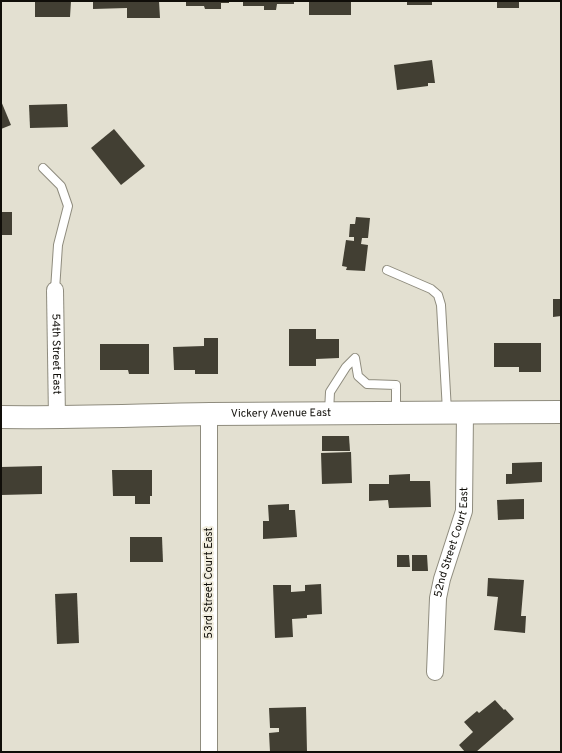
<svg xmlns="http://www.w3.org/2000/svg" width="562" height="753" viewBox="0 0 562 753" font-family="Overpass,sans-serif">
<style>
.building{fill:#423f33}
.lines{fill:none;stroke-linecap:round;stroke-linejoin:round}
.lane-casing{stroke:#8f8c7e;stroke-width:10}
.street-casing{stroke:#8f8c7e;stroke-width:18}
.secondary-casing{stroke:#8f8c7e;stroke-width:24}
.lane{stroke:#fff;stroke-width:8}
.street{stroke:#fff;stroke-width:16}
.secondary{stroke:#fff;stroke-width:22}
.labels{text-anchor:middle;dominant-baseline:central;stroke-width:4;stroke-linejoin:round;paint-order:stroke}
.street-label{font-size:11px;fill:#100e09;stroke:#f1edde}
</style>
<rect width="100%" height="100%" fill="#e3e0d1"/>
<!-- building -->
<g class="building">
<path d="M35,1H71L70,17H35Z"/>
<path d="M93,1H159L160,18H127V8L93,9Z"/>
<path d="M186,1H229V3H221V9H205L204,6H186Z"/>
<path d="M243,1H294V4H277L276,10H264V6H243Z"/>
<rect x="309" y="1" width="42" height="14"/>
<rect x="407" y="1" width="25" height="4"/>
<rect x="497" y="1" width="22" height="7"/>
<path d="M432,60L435,83H428V86L397,90L394,65Z"/>
<path d="M1,101L11,125L1,129Z"/>
<path d="M67,104L68,127L30,128L29,105Z"/>
<path d="M114,129L145,166L121,185L91,148Z"/>
<rect x="1" y="212" width="11" height="23"/>
<path d="M356,217L370,218L368,238H362L361,244L368,245L365,271L346,270L347,267L342,266L346,240L354,241V237H349L350,224H355Z"/>
<path d="M553,299H561V316L553,317Z"/>
<path d="M289,329H316V339H339V358L316,359V366H289Z"/>
<path d="M204,338H218V374H195V370H174L173,347L204,346Z"/>
<path d="M494,343H541V372H519V367H494Z"/>
<path d="M100,344H149V374H129L128,370H100Z"/>
<path d="M322,436H349L350,451H322Z"/>
<path d="M351,452L352,483L322,484L321,453Z"/>
<path d="M542,462V482L506,484V474H512V463Z"/>
<path d="M42,466V494L1,495V467Z"/>
<path d="M112,470H152V496H150V504H135V496H113Z"/>
<path d="M410,474V481H430L431,507L389,508L388,500L369,501V484H389V475Z"/>
<path d="M524,499V519L498,520L497,500Z"/>
<path d="M289,504V510H295L297,537L263,539V521H269L268,505Z"/>
<path d="M130,537H162L163,562H130Z"/>
<path d="M397,555H409L410,567H397Z"/>
<path d="M412,555H427L428,571H412Z"/>
<path d="M488,578L524,580L521,616H526L525,633L494,630L498,597L487,596Z"/>
<path d="M321,584L322,614L307,615V618L292,619L293,637L275,638L273,585H291V592L305,591V585Z"/>
<path d="M77,593L79,643L57,644L55,594Z"/>
<path d="M495,700L504,710L505,709L514,719L476,752H465L459,745L473,732L464,722L477,711L479,713Z"/>
<path d="M306,707L307,752H270L269,733L279,732V728H270L269,708Z"/>
</g>
<g class="lines">
<defs>
<g id="lane">
<path d="M43,168L61,186L68,206L58,245L55,290"/>
<path d="M387,270L431,289L438,295L441,305L447,411"/>
<path d="M329,412L330,392L346,367L355,358L358,376L367,384L396,385V412"/>
</g>
<g id="street">
<path id="s1" d="M55,290L57,418"/>
<path d="M209,414V752"/>
<path id="s2" d="M435,672L438,598L442,579L464,511L465,412"/>
</g>
<g id="secondary">
<path id="s3" d="M1,417C71,418 140,415 210,414C327,413 444,412 561,412"/>
</g>
</defs>
<!-- lane casing -->
<use href="#lane" class="lane-casing"/>
<!-- street casing -->
<use href="#street" class="street-casing"/>
<!-- secondary casing -->
<use href="#secondary" class="secondary-casing"/>
<!-- lane -->
<use href="#lane" class="lane"/>
<!-- street -->
<use href="#street" class="street"/>
<!-- secondary -->
<use href="#secondary" class="secondary"/>
</g>
<g class="labels">
<!-- street labels -->
<g class="street-label">
<text stroke="none"><textPath href="#s1" startOffset="64">54th Street East</textPath></text>
<text stroke="none"><textPath href="#s3" startOffset="280">Vickery Avenue East</textPath></text>
<text stroke="none"><textPath href="#s2" startOffset="132">52nd Street Court East</textPath></text>
<text transform="translate(209 583) rotate(-90)">53rd Street Court East</text>
</g>
</g>
<!-- border -->
<rect width="562" height="753" fill="none" stroke="#100e09" stroke-width="4"/>
</svg>
